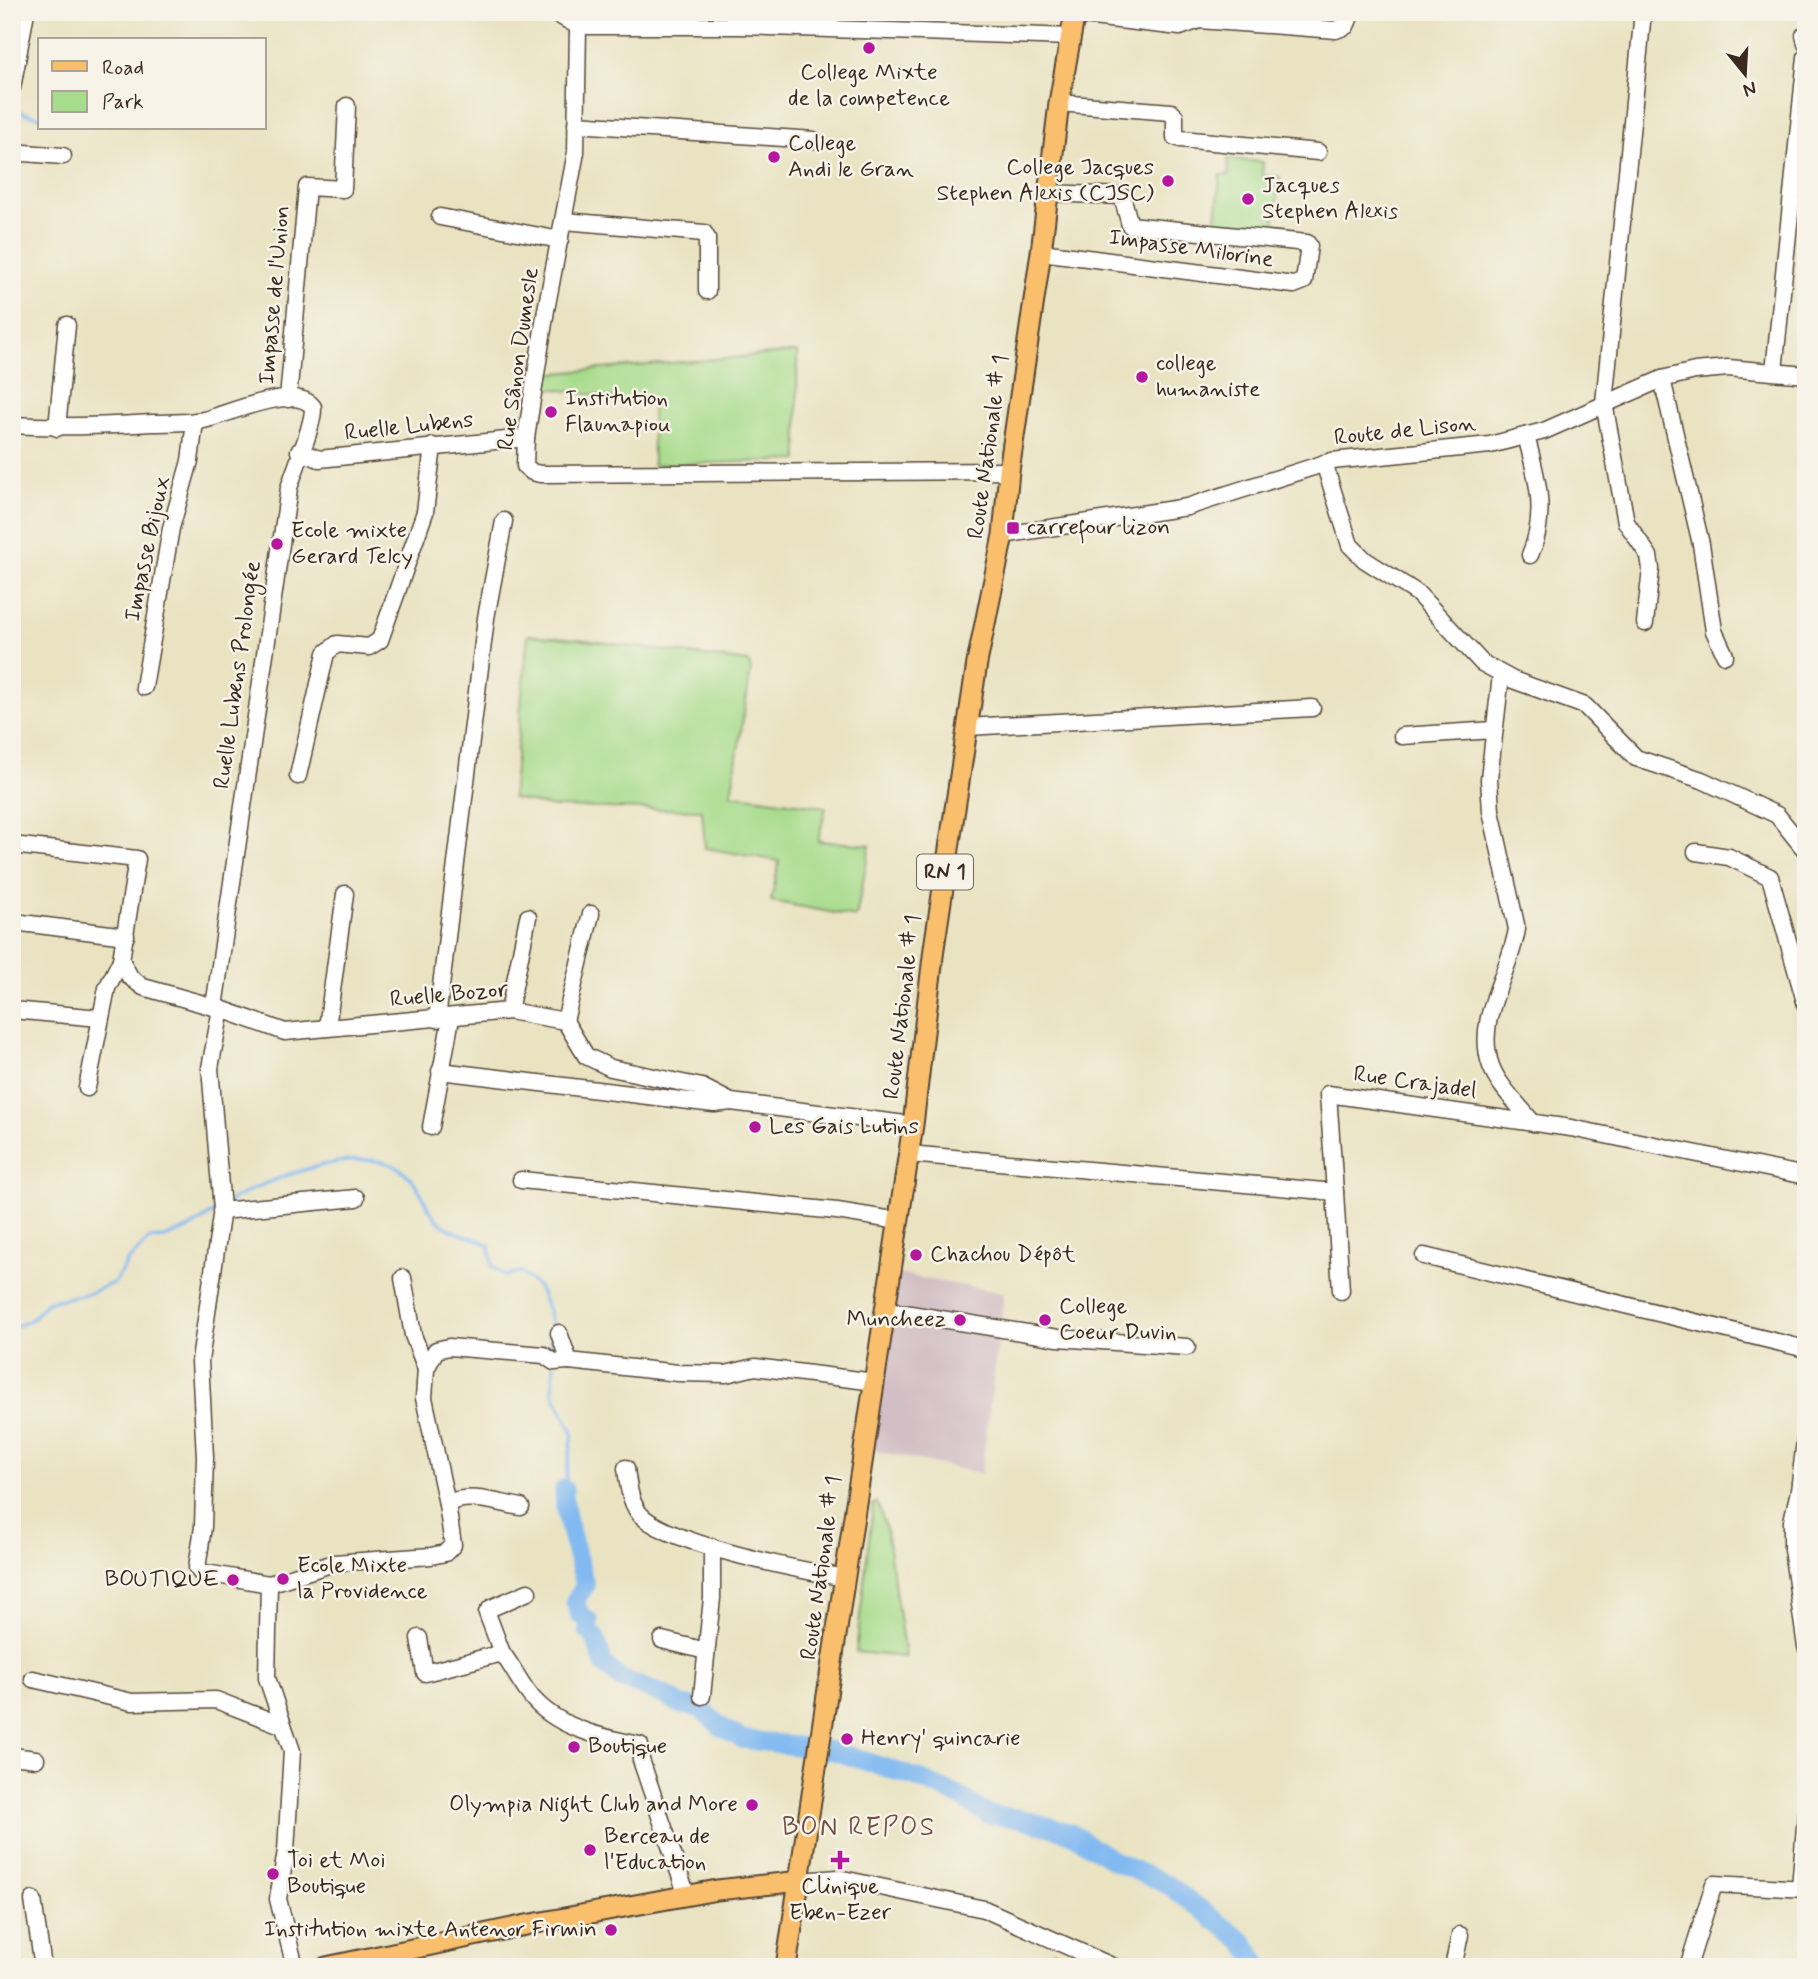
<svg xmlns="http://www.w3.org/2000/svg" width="1818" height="1979" viewBox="0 0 1818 1979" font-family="Mynerve,sans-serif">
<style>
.industrial{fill:#d2bec5}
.green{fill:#a7dc8c;stroke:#718355;stroke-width:2}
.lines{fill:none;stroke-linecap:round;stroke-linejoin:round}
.stream{stroke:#81b9f1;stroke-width:3.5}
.river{stroke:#81b9f1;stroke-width:19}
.minor-casing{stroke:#554637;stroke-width:19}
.major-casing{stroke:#554637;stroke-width:23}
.minor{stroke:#fff;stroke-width:16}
.major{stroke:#f9bf6d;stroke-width:19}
.poi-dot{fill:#b5179e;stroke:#f7f3e8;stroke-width:2.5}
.labels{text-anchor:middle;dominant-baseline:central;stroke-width:5;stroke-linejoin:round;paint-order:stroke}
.shield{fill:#f7f3e8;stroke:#73665b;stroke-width:2}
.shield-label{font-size:21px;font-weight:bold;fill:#3b2a1e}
.poi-label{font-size:23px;fill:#3b2a1e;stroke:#f7f3e8;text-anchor:start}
.street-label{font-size:23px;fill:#3b2a1e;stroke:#f7f3e8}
.quarter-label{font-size:26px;letter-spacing:2px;fill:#704f44;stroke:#f7f3e8}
</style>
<rect width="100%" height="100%" fill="#f7f3e8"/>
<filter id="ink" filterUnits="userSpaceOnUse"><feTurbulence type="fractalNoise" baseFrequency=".0143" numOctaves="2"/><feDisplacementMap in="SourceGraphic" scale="14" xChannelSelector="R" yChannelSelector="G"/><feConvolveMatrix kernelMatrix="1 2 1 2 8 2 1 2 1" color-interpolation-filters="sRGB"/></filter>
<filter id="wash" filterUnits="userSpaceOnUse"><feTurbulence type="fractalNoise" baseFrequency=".00686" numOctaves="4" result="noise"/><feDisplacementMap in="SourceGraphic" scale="28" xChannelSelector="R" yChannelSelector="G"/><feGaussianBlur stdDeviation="1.57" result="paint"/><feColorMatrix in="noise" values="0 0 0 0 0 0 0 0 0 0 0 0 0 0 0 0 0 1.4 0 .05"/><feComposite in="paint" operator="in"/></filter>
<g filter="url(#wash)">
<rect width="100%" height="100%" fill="#e9e3c2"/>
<!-- industrial -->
<path class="industrial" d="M898,1274L1004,1293L981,1474L873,1450Z"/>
<!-- green -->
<g class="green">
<path d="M1228,159L1263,162L1262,176L1280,177L1274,226L1216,221L1220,175H1229Z"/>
<path d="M797,352L798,460L653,465L652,404L542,387L544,374Z"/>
<path d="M528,635L578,639L748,662L751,669L731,794L826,807L818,841L870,845L856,917L771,901L779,861L705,848L702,810L553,807L512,798Z"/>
<path d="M877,1502L886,1528L905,1657L856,1652L873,1505Z"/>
<path d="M1053,1951L1090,1967H1050Z"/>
</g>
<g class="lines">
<!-- stream -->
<g class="stream">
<path d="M12,110L40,117"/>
<path d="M226,1204C261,1180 362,1143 400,1169C424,1186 423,1206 437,1220C452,1235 473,1235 490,1246L492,1266L505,1276L521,1272L538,1287L549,1312L553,1330L549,1352"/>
<path d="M12,1328L31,1320L47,1302L90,1293L115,1282L127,1262L150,1239L164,1238L190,1228L217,1210"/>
<path d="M554,1365L553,1392L573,1433L564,1489"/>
</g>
<!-- river -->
<path class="river" d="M564,1489C564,1522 578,1553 585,1586L575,1601L580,1615L589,1621L588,1631L595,1637L604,1665L621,1679L664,1695L681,1705L700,1708L721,1727L742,1739L834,1751L917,1778L959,1796L988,1815L1019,1818L1071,1833L1114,1861L1170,1886L1244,1942L1261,1967"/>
</g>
</g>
<g filter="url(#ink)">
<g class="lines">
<defs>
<g id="minor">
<path d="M553,12L578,26H741L1072,37"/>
<path d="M1643,12L1604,403L1626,522L1649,556L1651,569L1645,623"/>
<path d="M1075,15L1180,27L1199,20L1336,30L1346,26L1352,12"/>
<path d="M578,26L576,152L546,310L526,438L525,466L532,472L540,474L1009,471"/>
<path d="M1804,35L1806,44"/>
<path d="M12,88L26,12"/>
<path d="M1059,103L1171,112L1175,116V137L1181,139L1318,152"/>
<path d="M576,124L814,140"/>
<path d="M12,152L63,156"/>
<path d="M440,217L560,240"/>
<path d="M564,221L704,233L707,238V291"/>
<path d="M1041,252L1294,285L1304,281L1309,246L1307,243L1130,225L1122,196L1048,193"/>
<path d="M1774,371L1806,57"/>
<path d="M1662,379L1701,544L1714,631L1725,655"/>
<path d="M288,399L307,187L343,189L347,106"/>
<path d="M12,425C59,428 105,426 152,423C171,422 193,424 211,418C232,412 296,384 313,407C314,425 295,468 289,488L214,1007"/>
<path d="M57,428L67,325"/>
<path d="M1526,436C1537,477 1548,514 1530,555"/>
<path d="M299,451L319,459L526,438"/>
<path d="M1324,463L1350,545L1365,560L1417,593L1482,663L1513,680L1585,706L1636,758L1702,780L1777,815L1806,851"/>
<path d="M1003,535L1187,507L1332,461L1490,445L1544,431L1662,379L1695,371L1728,368L1806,375"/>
<path d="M1501,675L1489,779L1491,811L1517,929C1510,974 1474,1019 1491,1066C1499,1087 1519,1105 1533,1123"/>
<path d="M144,687L171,528L190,461L195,421"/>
<path d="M967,727L1312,708"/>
<path d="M1402,736L1494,730"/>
<path d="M298,776L326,653L337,644L369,647L380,640L425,512L433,446"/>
<path d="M12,845L137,859L121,960L130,977L143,987L221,1009L285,1032L509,1011L565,1021L586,1056L611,1068L702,1087L731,1102L913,1125"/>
<path d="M1696,852L1729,857L1770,877L1806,1005"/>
<path d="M22,923L126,936"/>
<path d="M221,1009L210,1068L222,1209L200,1361L205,1457L203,1527L197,1568L200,1572L269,1584L267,1678L292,1751L286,1851L278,1899L295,1967"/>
<path d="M12,1010L100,1018"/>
<path d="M509,1011L528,917"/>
<path d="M437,1019L486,618L504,521"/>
<path d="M565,1021L591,914"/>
<path d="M327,1028L345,894"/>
<path d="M440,1071L714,1104L731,1102"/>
<path d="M87,1088L107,988L121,960"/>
<path d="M431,1127L451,1018"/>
<path d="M909,1154L1335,1192L1328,1094L1571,1128L1806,1176"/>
<path d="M521,1180L837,1211L899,1221"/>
<path d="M1335,1192L1341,1291"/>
<path d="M221,1211L356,1198"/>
<path d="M1424,1256L1806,1349"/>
<path d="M403,1278L413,1335L426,1369"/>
<path d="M886,1310L1058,1338L1187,1347"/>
<path d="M559,1333L569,1361L678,1373L726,1374L755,1367L875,1382"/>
<path d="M1806,1432L1799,1491L1792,1521V1549L1806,1647"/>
<path d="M626,1468C628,1484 630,1507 644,1518C679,1546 799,1570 846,1578"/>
<path d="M447,1504C468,1492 498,1503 521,1507"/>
<path d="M269,1584L334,1563L431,1556L445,1553L453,1545L447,1504L424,1398L426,1369L436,1350L449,1347L544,1355L554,1362L569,1361"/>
<path d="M419,1638L425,1673L502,1653C514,1668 522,1688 536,1702C562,1729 604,1738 640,1745L641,1760L687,1896"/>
<path d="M662,1640L706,1651"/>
<path d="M502,1653L487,1613L491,1608L528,1592"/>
<path d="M33,1679L132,1702L216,1700L281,1725"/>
<path d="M702,1696L712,1598V1547"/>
<path d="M12,1756L36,1759"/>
<path d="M801,1881L838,1878L984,1909L1114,1967"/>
<path d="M1800,1888L1806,1814"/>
<path d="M33,1900L43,1967"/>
<path d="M1453,1967L1460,1935"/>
<path d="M1688,1967L1714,1884L1806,1889"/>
</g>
<g id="major">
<path d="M326,1967L526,1925L717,1890L801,1881"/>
<path d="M786,1967L913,1125L934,948L977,663L1003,535L1009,471L1041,252L1059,103L1075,12"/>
</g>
</defs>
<!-- minor casing -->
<use href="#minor" class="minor-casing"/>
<!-- major casing -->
<use href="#major" class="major-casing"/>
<!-- minor -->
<use href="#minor" class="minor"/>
<!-- major -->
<use href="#major" class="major"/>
</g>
</g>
<!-- markers -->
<g class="poi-dot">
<circle cx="869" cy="48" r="7"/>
<circle cx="774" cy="157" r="7"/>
<circle cx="1168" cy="181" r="7"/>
<circle cx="1248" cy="199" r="7"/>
<circle cx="1142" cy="377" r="7"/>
<circle cx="551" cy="412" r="7"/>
<rect x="1006" y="521" width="14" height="14" rx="3.5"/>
<circle cx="277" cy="544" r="7"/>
<circle cx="755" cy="1127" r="7"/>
<circle cx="916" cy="1255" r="7"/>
<circle cx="960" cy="1320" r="7"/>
<circle cx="1045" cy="1320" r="7"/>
<circle cx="283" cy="1579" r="7"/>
<circle cx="233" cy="1580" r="7"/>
<circle cx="847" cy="1739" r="7"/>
<circle cx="574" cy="1747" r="7"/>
<circle cx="752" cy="1805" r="7"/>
<circle cx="590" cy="1850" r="7"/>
<path d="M836.5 1849.5h7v7h7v7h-7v7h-7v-7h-7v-7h7z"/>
<circle cx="273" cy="1874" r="7"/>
<circle cx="611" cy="1930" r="7"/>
</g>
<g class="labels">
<!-- shield labels -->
<rect class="shield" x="917" y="854.5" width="56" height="35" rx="5"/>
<g class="shield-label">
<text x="945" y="872">RN 1</text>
</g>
<!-- poi labels -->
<g class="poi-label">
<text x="869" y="73" text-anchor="middle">College Mixte<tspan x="869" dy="26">de la competence</tspan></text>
<text x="788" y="144">College<tspan x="788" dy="26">Andi le Gran</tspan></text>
<text x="1154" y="168" text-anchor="end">College Jacques<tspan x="1154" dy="26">Stephen Alexis (CJSC)</tspan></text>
<text x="1262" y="186">Jacques<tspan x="1262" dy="26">Stephen Alexis</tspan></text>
<text x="1156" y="364">college<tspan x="1156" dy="26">humaniste</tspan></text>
<text x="565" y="399">Institution<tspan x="565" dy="26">Flaunapiou</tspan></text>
<text x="1027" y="528">carrefour lizon</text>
<text x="291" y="531">Ecole mixte<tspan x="291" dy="26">Gerard Telcy</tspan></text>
<text x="769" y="1127">Les Gais Lutins</text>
<text x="930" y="1255">Chachou Dépôt</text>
<text x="1059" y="1307">College<tspan x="1059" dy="26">Coeur Duvin</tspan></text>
<text x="946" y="1320" text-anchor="end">Muncheez</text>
<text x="297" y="1566">Ecole Mixte<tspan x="297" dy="26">la Providence</tspan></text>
<text x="219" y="1580" text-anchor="end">BOUTIQUE</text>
<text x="861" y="1739">Henry' quincarie</text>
<text x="588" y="1747">Boutique</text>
<text x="738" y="1805" text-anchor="end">Olympia Night Club and More</text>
<text x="604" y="1837">Berceau de<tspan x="604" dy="26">l'Education</tspan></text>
<text x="287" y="1861">Toi et Moi<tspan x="287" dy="26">Boutique</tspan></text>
<text x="840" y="1887" text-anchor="middle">Clinique<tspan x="840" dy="26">Eben-Ezer</tspan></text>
<text x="597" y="1930" text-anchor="end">Institution mixte Antenor Firmin</text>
</g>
<!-- street labels -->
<g class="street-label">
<text transform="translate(1191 249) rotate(8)">Impasse Milorine</text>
<text transform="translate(275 295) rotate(-85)">Impasse de l'Union</text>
<text transform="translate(519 359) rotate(-82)">Rue Sânon Dumesle</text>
<text transform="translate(409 427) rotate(-6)">Ruelle Lubens</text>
<text transform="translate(1405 431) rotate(-6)">Route de Lison</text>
<text transform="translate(989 447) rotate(-82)">Route Nationale # 1</text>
<text transform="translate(148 549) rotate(-78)">Impasse Bijoux</text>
<text transform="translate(238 675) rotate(-82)">Ruelle Lubens Prolongée</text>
<text transform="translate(449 995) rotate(-5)">Ruelle Bozor</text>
<text transform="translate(903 1007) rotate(-83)">Route Nationale # 1</text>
<text transform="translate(1415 1083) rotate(8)">Rue Crajadel</text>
<text transform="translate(822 1568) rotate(-82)">Route Nationale # 1</text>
</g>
<!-- quarter labels -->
<g class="quarter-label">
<text x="859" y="1828">BON REPOS</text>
</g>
</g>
<!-- margin -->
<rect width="1818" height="1979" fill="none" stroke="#f7f3e8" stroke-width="42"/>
<!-- legend -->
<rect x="38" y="38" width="228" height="91" fill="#f7f3e8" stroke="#aca397" stroke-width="2"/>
<rect x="52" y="61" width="35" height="10" fill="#f9bf6d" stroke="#aca397" stroke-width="2"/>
<text x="102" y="74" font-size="21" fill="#3b2a1e">Road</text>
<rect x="52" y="91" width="35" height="21" fill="#a7dc8c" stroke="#aca397" stroke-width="2"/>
<text x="102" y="108" font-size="21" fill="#3b2a1e">Park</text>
<!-- north arrow -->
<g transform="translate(1745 74) rotate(162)" stroke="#f7f3e8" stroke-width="5" paint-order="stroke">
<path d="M0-5L12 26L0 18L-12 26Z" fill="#3b2a1e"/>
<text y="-10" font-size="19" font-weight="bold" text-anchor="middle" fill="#3b2a1e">N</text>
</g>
</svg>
